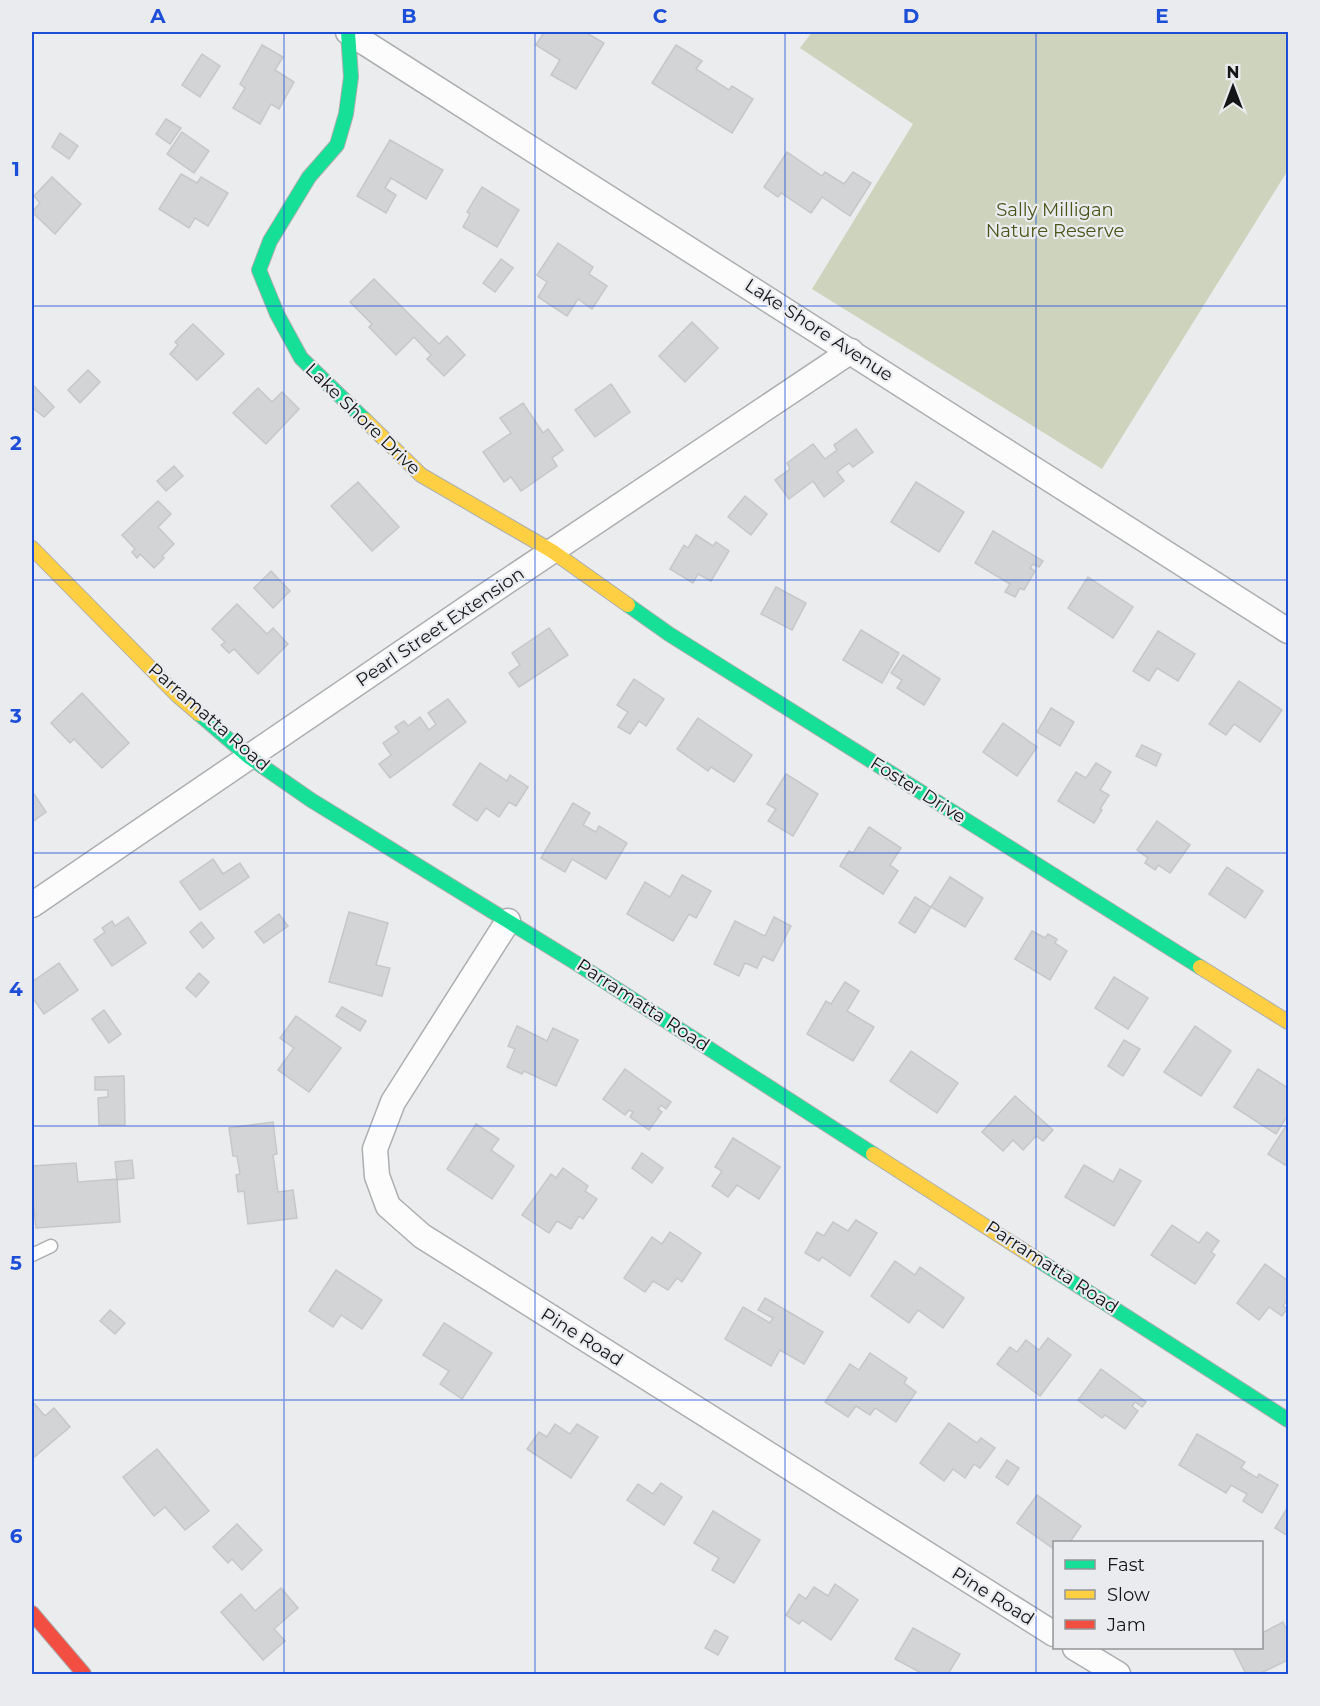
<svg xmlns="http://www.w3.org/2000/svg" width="1320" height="1706" viewBox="0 0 1320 1706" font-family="Montserrat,sans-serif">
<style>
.green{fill:#cdd3bc}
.building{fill:#d3d4d6;stroke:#c6c7c9;stroke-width:1.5}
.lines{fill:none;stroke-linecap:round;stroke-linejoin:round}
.lane-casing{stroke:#acaeaf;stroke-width:15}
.street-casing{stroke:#acaeaf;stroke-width:27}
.fast-casing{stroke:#acaeaf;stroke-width:16}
.slow-casing{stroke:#acaeaf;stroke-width:16}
.jam-casing{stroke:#acaeaf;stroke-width:16}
.lane{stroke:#fcfcfc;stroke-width:12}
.street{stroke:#fcfcfc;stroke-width:24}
.fast{stroke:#16e098;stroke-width:14}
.slow{stroke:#ffcf43;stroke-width:14}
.jam{stroke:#f24e42;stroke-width:14}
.grid{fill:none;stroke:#1d4ed8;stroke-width:1.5;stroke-opacity:0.55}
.labels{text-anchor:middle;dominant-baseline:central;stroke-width:4.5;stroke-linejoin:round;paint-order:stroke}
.park-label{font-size:18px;fill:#4c5518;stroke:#e9ebef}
.street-label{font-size:18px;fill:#141516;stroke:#e9ebef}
.neatline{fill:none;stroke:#1d4ed8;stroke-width:2}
.grid-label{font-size:20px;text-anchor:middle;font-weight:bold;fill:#1d4ed8}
</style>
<rect width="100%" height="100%" fill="#eaecee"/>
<!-- green -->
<path class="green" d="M812,32H1288V170L1102,469L812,289L913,124L800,48Z"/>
<!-- building -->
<g class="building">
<path d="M544,32H585L604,43L576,89L551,75L560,60L536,45Z"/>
<path d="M262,45L283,57L275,70L294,82L279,109L271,104L260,124L233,108L245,88L240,84Z"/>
<path d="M676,45L702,61L696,69L729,90L732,86L753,99L732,133L652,83Z"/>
<path d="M202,54L220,66L200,97L182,85Z"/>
<path d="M166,119L181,128L170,144L156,134Z"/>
<path d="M182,132L209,151L194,173L167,154Z"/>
<path d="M60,133L78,146L69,159L52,147Z"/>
<path d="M390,140L443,170L426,199L391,178L385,188L396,195L386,213L357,196Z"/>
<path d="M787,152L822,176L825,172L844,184L853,172L871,183L850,216L822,197L811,213L781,193L778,197L764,187Z"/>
<path d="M181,174L197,183L201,177L228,193L208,226L195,218L189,228L159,209Z"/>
<path d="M52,177L81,204L55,234L32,212L40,203L34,196Z"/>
<path d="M482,187L519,210L497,247L463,227L470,214L467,212Z"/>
<path d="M558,243L593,267L589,274L607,286L592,309L578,299L567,316L538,297L547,282L537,275Z"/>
<path d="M501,259L513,268L495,292L483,283Z"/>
<path d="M374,279L439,344L447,336L465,355L444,376L427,359L431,355L414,337L396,355L369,327L372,324L350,302Z"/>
<path d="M692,322L718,348L685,382L659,356Z"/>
<path d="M193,324L224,354L197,380L170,354L178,345L175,342Z"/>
<path d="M88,370L100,382L80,403L68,390Z"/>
<path d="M32,384L54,407L44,417L33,408L32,410Z"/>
<path d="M611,384L630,412L595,437L575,410Z"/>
<path d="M258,388L272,402L282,392L299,409L266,444L233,413Z"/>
<path d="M523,403L543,433L548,429L563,450L552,458L557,466L521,491L511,477L504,482L483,452L511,433L500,418Z"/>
<path d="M856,429L873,452L853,467L849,463L837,472L844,481L824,497L813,481L789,499L775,480L790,469L787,463L813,444L825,459L837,450L834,445Z"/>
<path d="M174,466L183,476L166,491L157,481Z"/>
<path d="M358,482L399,527L372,551L331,506Z"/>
<path d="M916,482L964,512L939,552L891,522Z"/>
<path d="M745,496L767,514L751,535L728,517Z"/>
<path d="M158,501L171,514L158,527L174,544L162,556L164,558L154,568L140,554L137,558L132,552L135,549L122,535Z"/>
<path d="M993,531L1043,561L1039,567L1033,564L1030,568L1035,571L1024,590L1020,588L1015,597L1005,592L1010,584L975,563Z"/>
<path d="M696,535L713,546L716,542L729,551L711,581L698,574L693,583L670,569L684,545L688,548Z"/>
<path d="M271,571L290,591L273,608L254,588Z"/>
<path d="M1088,577L1133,607L1113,638L1068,608Z"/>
<path d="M776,587L806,603L792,630L761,614Z"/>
<path d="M237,604L267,634L273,628L288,644L258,674L234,649L229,653L221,645L225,642L212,629Z"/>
<path d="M549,628L568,655L519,687L509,673L520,665L512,653Z"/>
<path d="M861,630L899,653L882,683L843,660Z"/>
<path d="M1158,631L1195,654L1178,681L1157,668L1149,681L1133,671Z"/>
<path d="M903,655L940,679L924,705L897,688L902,680L891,673Z"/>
<path d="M634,679L664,699L646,726L639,721L630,734L618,727L628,712L617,705Z"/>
<path d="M1239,681L1282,710L1260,742L1234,724L1226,735L1209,724Z"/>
<path d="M82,693L129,743L102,768L74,739L70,743L51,723Z"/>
<path d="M448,699L466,722L390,778L379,764L391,755L383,743L399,732L395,727L404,721L408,726L420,717L429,730L436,724L428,713Z"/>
<path d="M1051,708L1074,722L1060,746L1037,732Z"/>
<path d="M698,718L752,755L734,782L711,767L708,771L677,749Z"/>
<path d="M1003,723L1037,747L1017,776L983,752Z"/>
<path d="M1142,745L1161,754L1156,766L1136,756Z"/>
<path d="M480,763L507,781L510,775L528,787L516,806L509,802L499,817L486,808L477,821L453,805Z"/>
<path d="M1096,763L1111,772L1100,790L1109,795L1100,809L1102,810L1094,823L1058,801L1076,772L1086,778Z"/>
<path d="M786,774L818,794L793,836L768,821L776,809L767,804Z"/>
<path d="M32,791L46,812L32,822Z"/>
<path d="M573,803L590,813L583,825L596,832L599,826L627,843L606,879L572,859L565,872L541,858Z"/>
<path d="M1157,821L1190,845L1170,873L1158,865L1155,870L1145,863L1148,858L1137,850Z"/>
<path d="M869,827L901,848L890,865L898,871L883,894L840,866L849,851L853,853Z"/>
<path d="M213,859L223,874L240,863L249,877L200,910L180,882Z"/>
<path d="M1227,867L1263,891L1245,918L1209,894Z"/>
<path d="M682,875L711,891L696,918L689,914L673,941L627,914L645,882L670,897Z"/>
<path d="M950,877L983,898L965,927L931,907Z"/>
<path d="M915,897L931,907L915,933L899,923Z"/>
<path d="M349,912L388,923L376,965L390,968L382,996L329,982Z"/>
<path d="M279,914L288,926L264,943L255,932Z"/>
<path d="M128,917L146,943L112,966L94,940L105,932L102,928L112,921L115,926Z"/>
<path d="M774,917L791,926L773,961L763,956L757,968L745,963L739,976L714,964L735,921L765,936Z"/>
<path d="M201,922L214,938L203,948L190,932Z"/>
<path d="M1032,931L1045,938L1048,934L1057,939L1055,943L1067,951L1050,980L1015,959Z"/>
<path d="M59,963L78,990L44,1014L32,997V982Z"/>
<path d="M199,973L209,982L196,997L186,988Z"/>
<path d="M1114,977L1148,998L1128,1029L1095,1008Z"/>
<path d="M845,982L859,991L847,1011L874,1027L853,1061L807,1034L826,1001L831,1004Z"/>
<path d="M342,1007L366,1021L360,1031L336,1016Z"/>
<path d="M104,1010L121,1034L109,1043L92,1019Z"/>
<path d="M296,1016L341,1048L309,1092L278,1070L294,1048L280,1038Z"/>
<path d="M517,1026L547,1041L553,1028L578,1040L556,1086L524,1071L522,1074L507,1067L515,1049L508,1046Z"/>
<path d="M1195,1026L1231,1051L1201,1096L1164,1072Z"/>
<path d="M1124,1040L1140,1049L1123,1076L1108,1066Z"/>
<path d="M911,1051L958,1083L937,1113L890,1081Z"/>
<path d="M625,1069L671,1102L666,1109L661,1105L658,1109L662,1112L649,1130L630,1117L633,1112L629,1110L625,1115L603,1099Z"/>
<path d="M1258,1069L1288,1088V1115L1276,1134L1234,1107Z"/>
<path d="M124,1076L125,1125H99L98,1098L108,1097V1090H95V1077Z"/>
<path d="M1015,1096L1053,1130L1043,1141L1036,1136L1023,1150L1013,1140L1003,1151L982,1132Z"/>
<path d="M273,1122L277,1154L273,1155L278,1192L293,1190L297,1218L248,1224L244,1191L238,1192L236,1175L240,1174L237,1156H233L229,1128Z"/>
<path d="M1288,1123V1159L1285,1165L1268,1154Z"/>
<path d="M476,1124L499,1139L491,1150L514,1166L492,1199L447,1169Z"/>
<path d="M733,1138L780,1167L759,1199L737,1185L728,1197L712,1186L722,1171L715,1167Z"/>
<path d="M642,1153L663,1168L652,1183L632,1168Z"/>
<path d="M132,1160L134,1178L117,1180L115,1162Z"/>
<path d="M76,1163L78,1182L117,1179L120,1222L36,1228L32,1191V1166Z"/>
<path d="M1084,1165L1113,1182L1120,1169L1141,1181L1114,1226L1065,1197Z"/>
<path d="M563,1168L588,1186L585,1191L597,1199L583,1219L579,1216L571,1229L557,1221L549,1233L522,1215L551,1174L556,1178Z"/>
<path d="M856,1220L877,1233L850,1276L822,1257L819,1261L805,1253L817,1232L824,1236L833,1222L848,1231Z"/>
<path d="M1172,1225L1199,1243L1207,1232L1219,1241L1211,1252L1215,1255L1195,1284L1151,1255Z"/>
<path d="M670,1232L701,1253L682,1282L677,1278L668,1290L653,1281L645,1292L624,1278L652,1237L662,1244Z"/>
<path d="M895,1261L915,1275L920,1267L964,1298L943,1328L918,1310L909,1323L871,1296Z"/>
<path d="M1265,1264L1288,1281V1298L1283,1306L1287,1309L1282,1316L1269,1307L1259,1320L1237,1303Z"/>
<path d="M336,1270L382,1300L362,1329L341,1315L333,1327L309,1311Z"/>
<path d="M765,1298L823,1332L804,1364L780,1350L771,1366L725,1339L743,1307L770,1323L773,1318L758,1310Z"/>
<path d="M110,1310L125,1323L115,1334L100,1321Z"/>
<path d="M444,1323L492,1353L462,1399L440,1384L449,1371L423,1355Z"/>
<path d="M1048,1338L1071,1355L1040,1396L997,1364L1010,1347L1017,1352L1026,1340L1039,1350Z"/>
<path d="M870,1353L907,1378L904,1383L916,1392L896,1422L875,1408L870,1415L856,1406L848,1417L825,1402L850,1364L859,1370Z"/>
<path d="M1101,1369L1146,1402L1142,1407L1135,1402L1132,1406L1138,1411L1125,1429L1105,1415L1102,1418L1078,1400Z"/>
<path d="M32,1401L45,1416L54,1408L70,1427L33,1458L32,1456Z"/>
<path d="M949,1423L977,1443L981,1438L995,1448L980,1468L974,1464L965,1478L953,1469L944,1481L920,1463Z"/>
<path d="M555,1424L570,1434L577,1424L598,1437L571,1478L527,1449L539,1432L547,1437Z"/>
<path d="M1197,1434L1245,1462L1241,1468L1257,1478L1259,1474L1278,1485L1262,1513L1243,1501L1247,1494L1231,1485L1226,1493L1179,1465Z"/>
<path d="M157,1449L209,1511L185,1530L165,1507L154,1516L123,1477Z"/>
<path d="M1007,1460L1019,1468L1008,1485L996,1477Z"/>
<path d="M661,1483L682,1497L664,1525L627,1500L638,1484L653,1494Z"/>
<path d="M1037,1495L1081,1526L1070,1542H1054V1549L1017,1523Z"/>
<path d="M1288,1507V1536L1275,1528Z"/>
<path d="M713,1511L760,1540L734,1583L712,1570L719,1558L694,1543Z"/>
<path d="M237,1524L262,1550L242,1570L232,1559L228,1563L213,1547Z"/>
<path d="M835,1584L858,1600L831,1640L802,1620L799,1624L786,1615L799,1594L806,1599L814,1587L828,1596Z"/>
<path d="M281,1588L298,1608L274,1629L285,1641L263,1660L221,1612L241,1594L255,1611Z"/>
<path d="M1283,1622L1288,1633V1660L1259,1674H1246L1233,1648H1262V1633Z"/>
<path d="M913,1628L960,1654L948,1674H923L895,1659Z"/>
<path d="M715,1630L728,1637L718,1655L705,1648Z"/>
</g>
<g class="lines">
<defs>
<path id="lane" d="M32,1255L51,1246"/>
<g id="street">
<path d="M348,32L1288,631"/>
<path d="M32,905L479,600L851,351"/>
<path d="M508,921L393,1102L375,1149L377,1176L388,1206L422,1236L1054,1634"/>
<path d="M1075,1648L1118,1674"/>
</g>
<g id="fast">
<path d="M348,32L351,77L346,114L337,145L309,177L270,241L259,270L277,314L301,358L365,420"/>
<path d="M628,605L669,634L1200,967"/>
<path d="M199,714L249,757L311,800L576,963L873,1154"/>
<path d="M1038,1260L1288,1420"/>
</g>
<g id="slow">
<path d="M365,420L421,475L552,551L628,605"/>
<path d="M32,548L178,696L199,714"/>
<path d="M1200,967L1288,1022"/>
<path d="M873,1154L1038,1260"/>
</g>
<path id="jam" d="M32,1613L84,1674"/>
</defs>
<!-- lane casing -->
<use href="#lane" class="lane-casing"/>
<!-- street casing -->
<use href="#street" class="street-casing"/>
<!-- fast casing -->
<use href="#fast" class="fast-casing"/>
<!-- slow casing -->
<use href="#slow" class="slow-casing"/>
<!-- jam casing -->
<use href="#jam" class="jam-casing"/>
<!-- lane -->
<use href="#lane" class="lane"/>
<!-- street -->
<use href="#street" class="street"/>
<!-- fast -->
<use href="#fast" class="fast"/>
<!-- slow -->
<use href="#slow" class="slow"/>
<!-- jam -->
<use href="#jam" class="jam"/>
</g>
<!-- grid -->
<path class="grid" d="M284,32V1674M535,32V1674M785,32V1674M1036,32V1674M32,306H1288M32,580H1288M32,853H1288M32,1126H1288M32,1400H1288"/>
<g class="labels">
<!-- park labels -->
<g class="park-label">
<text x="1055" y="210">Sally Milligan<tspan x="1055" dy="21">Nature Reserve</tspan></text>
</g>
<!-- street labels -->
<g class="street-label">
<text transform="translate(819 330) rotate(33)">Lake Shore Avenue</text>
<text transform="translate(363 419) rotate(44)">Lake Shore Drive</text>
<text transform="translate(440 627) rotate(-34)">Pearl Street Extension</text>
<text transform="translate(209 717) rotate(41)">Parramatta Road</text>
<text transform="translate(918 790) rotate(32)">Foster Drive</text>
<text transform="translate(643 1005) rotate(33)">Parramatta Road</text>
<text transform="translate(1052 1267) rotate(33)">Parramatta Road</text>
<text transform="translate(582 1337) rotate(32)">Pine Road</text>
<text transform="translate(993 1596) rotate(32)">Pine Road</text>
</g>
</g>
<!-- border -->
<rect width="1320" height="1706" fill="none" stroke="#e9ebef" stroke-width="66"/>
<!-- legend -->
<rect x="1053" y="1541" width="210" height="108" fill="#e9ebef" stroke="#949598" stroke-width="1.5"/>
<rect x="1065" y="1560" width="30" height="9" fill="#16e098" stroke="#949598" stroke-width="1.5"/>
<text x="1107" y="1571" font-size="18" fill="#141516">Fast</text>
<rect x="1065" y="1590" width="30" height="9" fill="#ffcf43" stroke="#949598" stroke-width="1.5"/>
<text x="1107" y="1601" font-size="18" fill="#141516">Slow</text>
<rect x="1065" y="1620" width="30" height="9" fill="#f24e42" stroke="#949598" stroke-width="1.5"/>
<text x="1107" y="1631" font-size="18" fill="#141516">Jam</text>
<!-- north arrow -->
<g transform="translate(1233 87)" stroke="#e9ebef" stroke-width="4.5" paint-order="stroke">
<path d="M0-4.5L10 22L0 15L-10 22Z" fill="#141516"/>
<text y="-9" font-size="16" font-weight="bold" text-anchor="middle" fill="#141516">N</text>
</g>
<rect x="33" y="33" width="1254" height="1640" class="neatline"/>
<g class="grid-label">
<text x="158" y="23">A</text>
<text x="409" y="23">B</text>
<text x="660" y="23">C</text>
<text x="911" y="23">D</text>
<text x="1162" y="23">E</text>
<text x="16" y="176">1</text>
<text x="16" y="450">2</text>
<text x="16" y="723">3</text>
<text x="16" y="996">4</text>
<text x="16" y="1270">5</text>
<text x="16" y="1543">6</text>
</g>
</svg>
